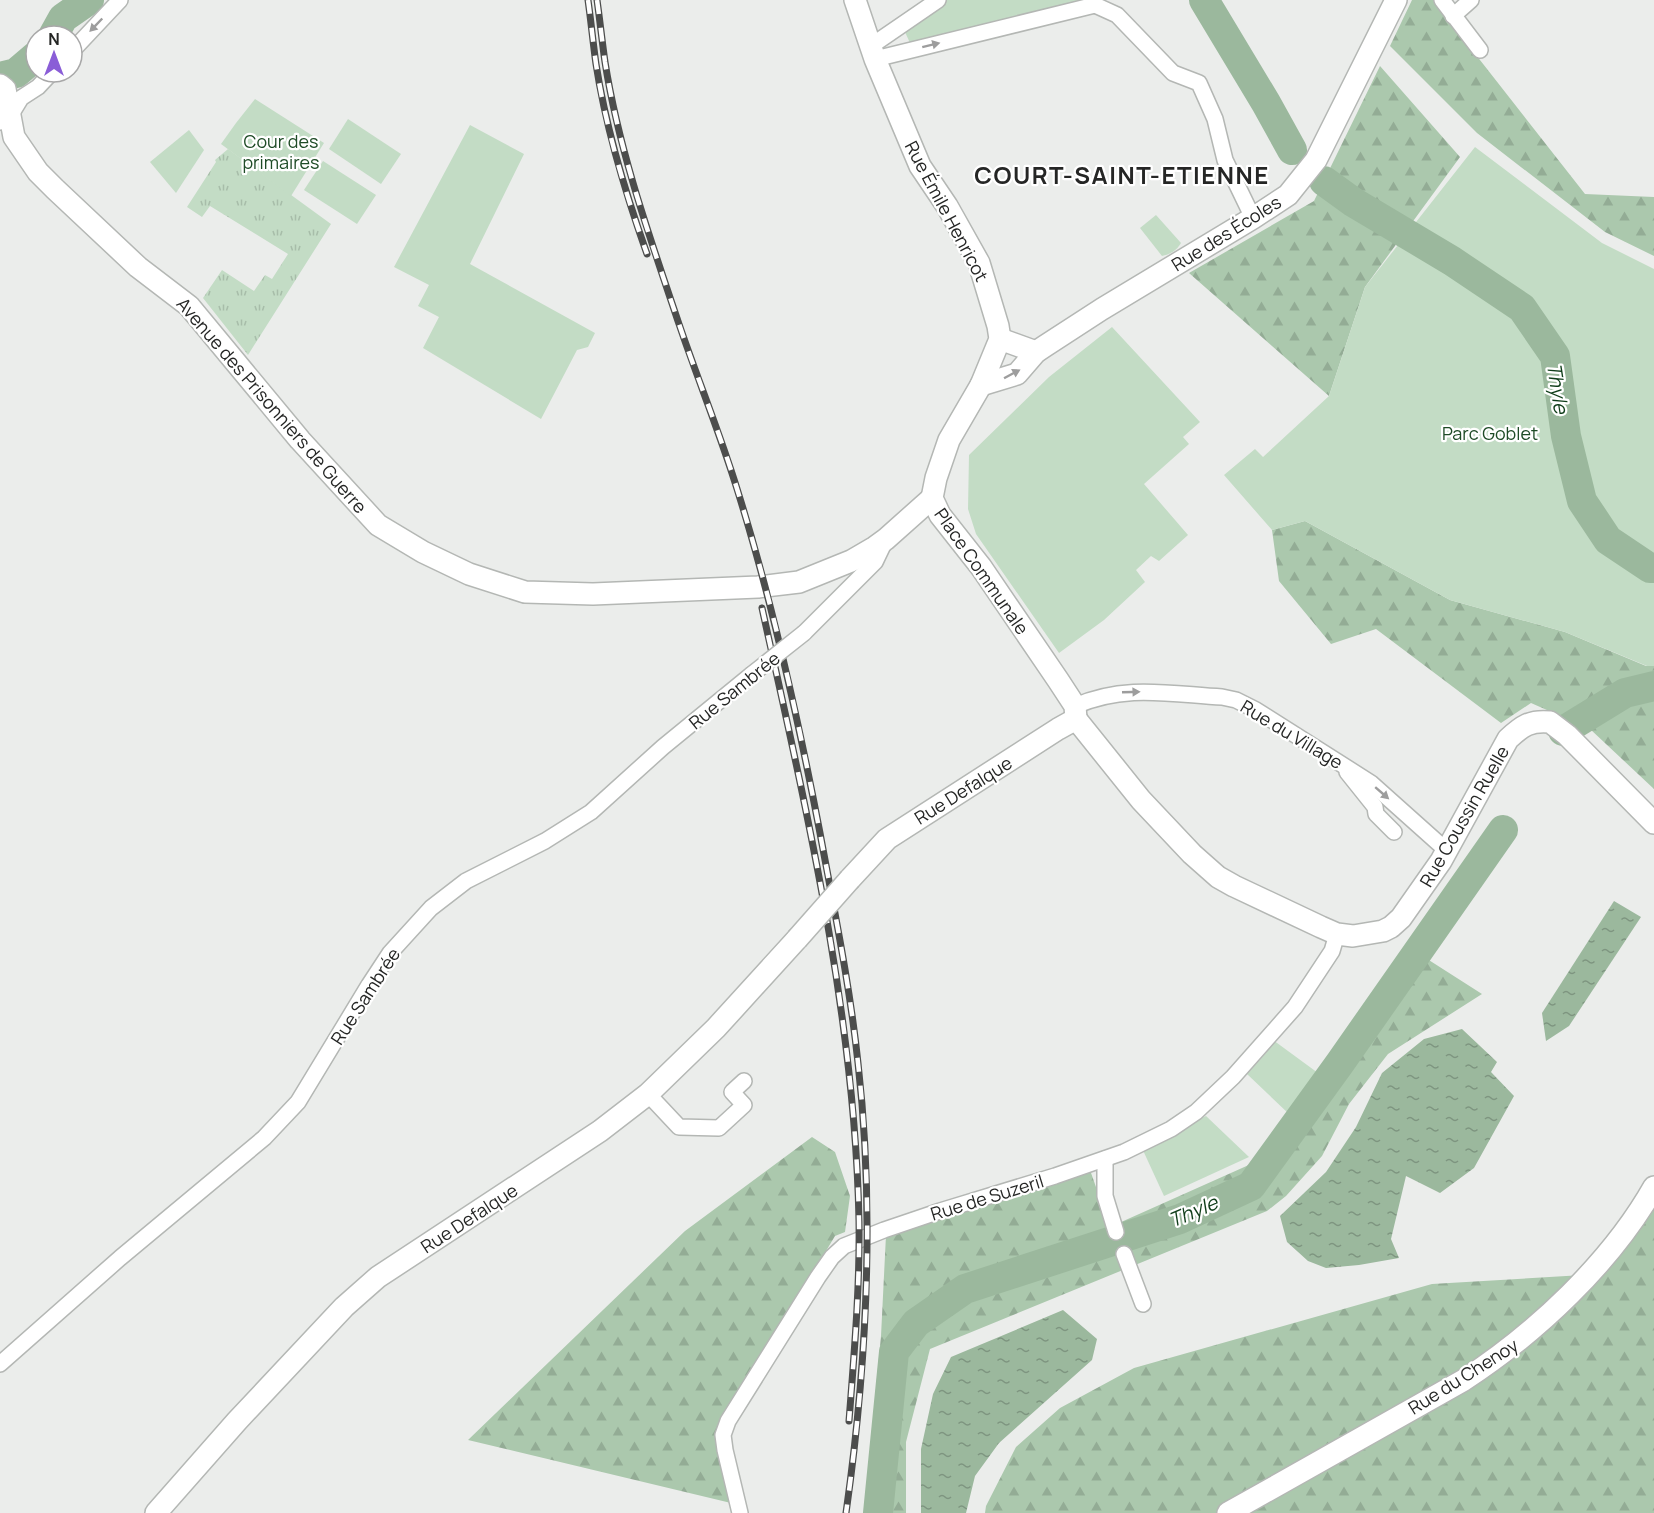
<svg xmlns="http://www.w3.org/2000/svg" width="1654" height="1513" viewBox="0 0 1654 1513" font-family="Manrope,sans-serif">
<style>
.grass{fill:url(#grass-tufts)}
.forest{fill:url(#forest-firs)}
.green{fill:#c3dcc5}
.water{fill:url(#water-ripples)}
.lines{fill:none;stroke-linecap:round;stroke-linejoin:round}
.river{stroke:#9bb89d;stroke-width:30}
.street-casing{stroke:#b4b7b4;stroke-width:18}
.secondary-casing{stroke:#b4b7b4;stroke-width:24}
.street{stroke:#fff;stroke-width:15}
.secondary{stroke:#fff;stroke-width:21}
.rail-casing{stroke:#4c4d4c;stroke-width:7}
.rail{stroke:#fff;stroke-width:4.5;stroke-dasharray:14;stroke-linecap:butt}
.street-bridge-casing{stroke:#b4b7b4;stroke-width:18;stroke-linecap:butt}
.secondary-bridge-casing{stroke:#b4b7b4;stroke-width:24;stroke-linecap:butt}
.street-bridge{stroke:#fff;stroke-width:15}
.secondary-bridge{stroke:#fff;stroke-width:21}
.oneway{fill:#9d9d9d}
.labels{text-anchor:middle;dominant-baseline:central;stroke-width:4.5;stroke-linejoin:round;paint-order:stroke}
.park-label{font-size:18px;fill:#1e4b26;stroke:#fff}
.street-label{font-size:18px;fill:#252625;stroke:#fff}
.water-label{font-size:20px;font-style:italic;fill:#0f3d19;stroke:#fff}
.district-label{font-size:24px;font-weight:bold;letter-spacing:1.5px;fill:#252625;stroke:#fff}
</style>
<defs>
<pattern id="grass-tufts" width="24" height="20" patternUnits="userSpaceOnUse" patternTransform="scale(1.5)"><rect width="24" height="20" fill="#c3dcc5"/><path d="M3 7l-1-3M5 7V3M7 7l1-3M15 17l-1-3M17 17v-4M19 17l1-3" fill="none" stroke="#a7bda9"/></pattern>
<pattern id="forest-firs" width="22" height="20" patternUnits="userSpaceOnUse" patternTransform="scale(1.5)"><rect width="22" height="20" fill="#abc8ad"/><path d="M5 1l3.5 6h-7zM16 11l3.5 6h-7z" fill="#93ac95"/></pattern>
<pattern id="water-ripples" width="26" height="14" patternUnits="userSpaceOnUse" patternTransform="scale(1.5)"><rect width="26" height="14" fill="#9bb89d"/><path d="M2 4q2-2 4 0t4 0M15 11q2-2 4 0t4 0" fill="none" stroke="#7e9580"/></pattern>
</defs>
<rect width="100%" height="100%" fill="#ebedeb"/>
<!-- grass -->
<path class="grass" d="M228,149L331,224L248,355L203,298L222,270L254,291L265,275L272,279L288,254L210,206L202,217L187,207L216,162L215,160Z"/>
<!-- forest -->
<g class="forest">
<path d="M1412,0H1433L1585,194L1654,197V256L1605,232L1477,133L1390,46Z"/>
<path d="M1380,66L1460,157L1365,287L1329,396L1189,273L1314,201Z"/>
<path d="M1305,521L1450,600L1565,632L1646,666H1654V789L1590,729L1531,703L1501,723L1376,629L1331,644L1279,581L1272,530Z"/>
<path d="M1410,948L1482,994L1388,1054L1349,1104L1322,1156L1286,1196L1267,1211L930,1349L906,1442V1513H864L881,1336L886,1235L1090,1170L1110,1227L1251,1164L1307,1104Z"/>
<path d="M812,1137L835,1152L850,1196L845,1232L835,1236L716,1434L731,1503L468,1440L685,1231Z"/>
<path d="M1654,1195V1513H985L986,1506L1016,1447L1060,1408L1134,1368L1432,1284L1583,1275Z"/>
</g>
<!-- green -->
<g class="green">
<path d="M937,0H1094L913,50L902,25Z"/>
<path d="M255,99L324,143L291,196L221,144L236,123Z"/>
<path d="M348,119L401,154L381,184L329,149Z"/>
<path d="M470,125L524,154L470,264L595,333L588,347L577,350L541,419L423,348L439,317L418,306L429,285L394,267Z"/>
<path d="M189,130L204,150L176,193L150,162Z"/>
<path d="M1475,147L1602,243L1654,269V666H1647L1565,632L1450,600L1305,521L1272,530L1224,475L1255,449L1263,457L1329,396L1365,287Z"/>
<path d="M323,161L376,195L357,224L304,190Z"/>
<path d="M1156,215L1181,243C1176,251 1171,254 1162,256L1140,228Z"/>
<path d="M1112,327L1200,422L1183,437L1189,444L1144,484L1188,535L1159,561L1151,556L1136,570L1145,582L1104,620L1059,653L976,534L968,509L969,455L1049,377Z"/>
<path d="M1273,1040L1318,1073L1289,1114L1247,1074L1266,1053Z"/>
<path d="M1206,1116L1249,1157L1164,1196L1141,1146Z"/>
</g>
<!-- water -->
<g class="water">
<path d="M1614,901L1641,917L1569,1026L1546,1041L1542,1013Z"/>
<path d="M1462,1029L1497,1062L1491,1072L1514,1096L1474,1168L1440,1193L1406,1176L1391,1239L1399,1258L1359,1265L1326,1268L1308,1261L1287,1242L1280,1216L1326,1172L1356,1127L1382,1073L1424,1039Z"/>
<path d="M1063,1310L1097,1339L1092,1360L999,1443L975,1476L966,1513H921V1449L933,1394L951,1357Z"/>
</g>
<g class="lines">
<!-- river -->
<g class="river">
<path d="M1204,0L1266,103L1292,150"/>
<path d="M53,36L63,18L89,0"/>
<path d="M0,77L16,73L36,56"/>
<path d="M1324,181L1353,202L1452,261L1522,308L1555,356L1566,436L1582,501L1608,540L1650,568H1654"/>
<path d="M1563,731L1625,693L1654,686"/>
<path d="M878,1513L894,1352L916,1323L965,1289L1180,1219L1251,1186L1340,1063L1503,830"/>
</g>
<defs>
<g id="street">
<path d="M1442,0L1480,50"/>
<path d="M1095,5L1117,15L1173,73L1199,83L1215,119L1225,160L1253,218"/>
<path d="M1453,16L1471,0"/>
<path d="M871,46L938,0"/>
<path d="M72,51L120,0"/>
<path d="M875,59L1095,5"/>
<path d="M0,122L10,116L21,98L38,87L52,72"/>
<path d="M804,633L875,562L886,539"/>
<path d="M1075,706C1125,684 1169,694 1222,697L1236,700L1256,710L1371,783L1446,850"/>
<path d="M1347,772L1375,807L1376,814L1394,832"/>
<path d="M648,1094L679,1127L719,1128L744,1105L732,1092L744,1081"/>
<path d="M1105,1159V1196L1116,1232"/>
<path d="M1124,1254L1143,1304"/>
<path d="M0,1364L120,1258L264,1138L298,1102L369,985L390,953L431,908L466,881L545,841L591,812L663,747L751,675"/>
<path d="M740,1513L725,1450L723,1435L728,1421L818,1277L832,1257L844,1246L884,1230L940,1211L1055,1176L1124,1152L1171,1129L1196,1112L1233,1077L1295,1007L1332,951L1337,934"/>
</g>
<g id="secondary">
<path d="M855,0L875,59L920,166L947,206L979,263L998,326L1000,339L981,385L949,440L936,478L932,498L940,515L981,567L1058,680L1075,706L1076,719"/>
<path d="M0,85L5,89L14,137L38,172L55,189L138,267L189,306L300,440L378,525L423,552L469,574L525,592L593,594L758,587L799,582L851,561L875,547L886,539L932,498"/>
<path d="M1000,339L1036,352"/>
<path d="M981,385L1017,374L1036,352L1045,346L1102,309L1253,218L1288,195L1316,160L1396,0"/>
<path d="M1076,719L1141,800L1192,854L1218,877L1234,886L1321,927L1337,934L1353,936L1383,931L1391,927L1401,918L1441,861L1508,739C1522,726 1530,720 1550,722L1567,735L1654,823"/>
<path d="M850,879L887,839L1058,729L1076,719"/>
<path d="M156,1513L237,1421L344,1307L378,1277L600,1131L648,1094L716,1028L797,939"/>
<path d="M1228,1513L1464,1380C1536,1333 1611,1263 1654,1187"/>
</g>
</defs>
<!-- street casing -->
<use href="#street" class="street-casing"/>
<!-- secondary casing -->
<use href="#secondary" class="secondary-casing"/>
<!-- street -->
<use href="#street" class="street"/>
<!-- secondary -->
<use href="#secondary" class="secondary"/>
<defs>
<g id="rail">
<path d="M588,0C591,21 593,43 596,64C606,129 625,192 647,254"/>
<path d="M597,0C600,21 602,41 605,62C619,151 650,238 679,324C698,380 721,436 738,492C773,604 798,718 820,833C834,909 850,986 858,1063C875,1213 867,1364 846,1513"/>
<path d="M762,608C806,808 855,1015 859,1221C860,1288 854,1355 849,1421"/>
</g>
</defs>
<!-- rail casing -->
<use href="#rail" class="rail-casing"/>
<!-- rail -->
<use href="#rail" class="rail"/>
<defs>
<path id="street-bridge" d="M751,675L804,633"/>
<path id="secondary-bridge" d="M797,939L850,879"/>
</defs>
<!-- street-bridge casing -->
<use href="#street-bridge" class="street-bridge-casing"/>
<!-- secondary-bridge casing -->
<use href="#secondary-bridge" class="secondary-bridge-casing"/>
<!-- street-bridge -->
<use href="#street-bridge" class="street-bridge"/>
<!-- secondary-bridge -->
<use href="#secondary-bridge" class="secondary-bridge"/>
</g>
<!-- one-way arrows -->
<defs><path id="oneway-solid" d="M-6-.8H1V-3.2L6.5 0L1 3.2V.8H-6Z" transform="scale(1.5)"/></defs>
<g class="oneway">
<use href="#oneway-solid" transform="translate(96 25) rotate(134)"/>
<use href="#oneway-solid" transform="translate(931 45) rotate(-14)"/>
<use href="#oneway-solid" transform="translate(1012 374) rotate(-28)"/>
<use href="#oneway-solid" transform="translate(1131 692) rotate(-2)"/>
<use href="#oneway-solid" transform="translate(1382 793) rotate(41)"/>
</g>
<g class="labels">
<!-- park labels -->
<g class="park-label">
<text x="281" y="141">Cour des<tspan x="281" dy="21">primaires</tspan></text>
<text x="1490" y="433">Parc Goblet</text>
</g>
<!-- street labels -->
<g class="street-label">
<text transform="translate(947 211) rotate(62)">Rue Émile Henricot</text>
<text transform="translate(1226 233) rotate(-32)">Rue des Écoles</text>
<text transform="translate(272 405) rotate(49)">Avenue des Prisonniers de Guerre</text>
<text transform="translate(982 571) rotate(55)">Place Communale</text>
<text transform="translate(734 690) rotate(-39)">Rue Sambrée</text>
<text transform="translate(1292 734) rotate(31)">Rue du Village</text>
<text transform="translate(963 790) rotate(-32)">Rue Defalque</text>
<text transform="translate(1464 816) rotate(-60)">Rue Coussin Ruelle</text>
<text transform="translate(365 996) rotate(-57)">Rue Sambrée</text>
<text transform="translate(987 1197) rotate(-17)">Rue de Suzeril</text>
<text transform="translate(469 1218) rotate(-33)">Rue Defalque</text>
<text transform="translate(1463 1376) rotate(-32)">Rue du Chenoy</text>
</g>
<!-- water labels -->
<g class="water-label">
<text transform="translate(1558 388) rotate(81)">Thyle</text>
<text transform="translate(1193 1211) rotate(-23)">Thyle</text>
</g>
<!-- district labels -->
<g class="district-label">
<text x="1122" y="174">COURT-SAINT-ETIENNE</text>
</g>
</g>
<!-- north arrow -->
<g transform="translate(54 54)"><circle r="28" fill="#ffffff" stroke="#a8a8a8" stroke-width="1.5"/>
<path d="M0-4.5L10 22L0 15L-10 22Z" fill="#8a5dd7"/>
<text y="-9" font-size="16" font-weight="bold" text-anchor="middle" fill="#252625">N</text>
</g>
</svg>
